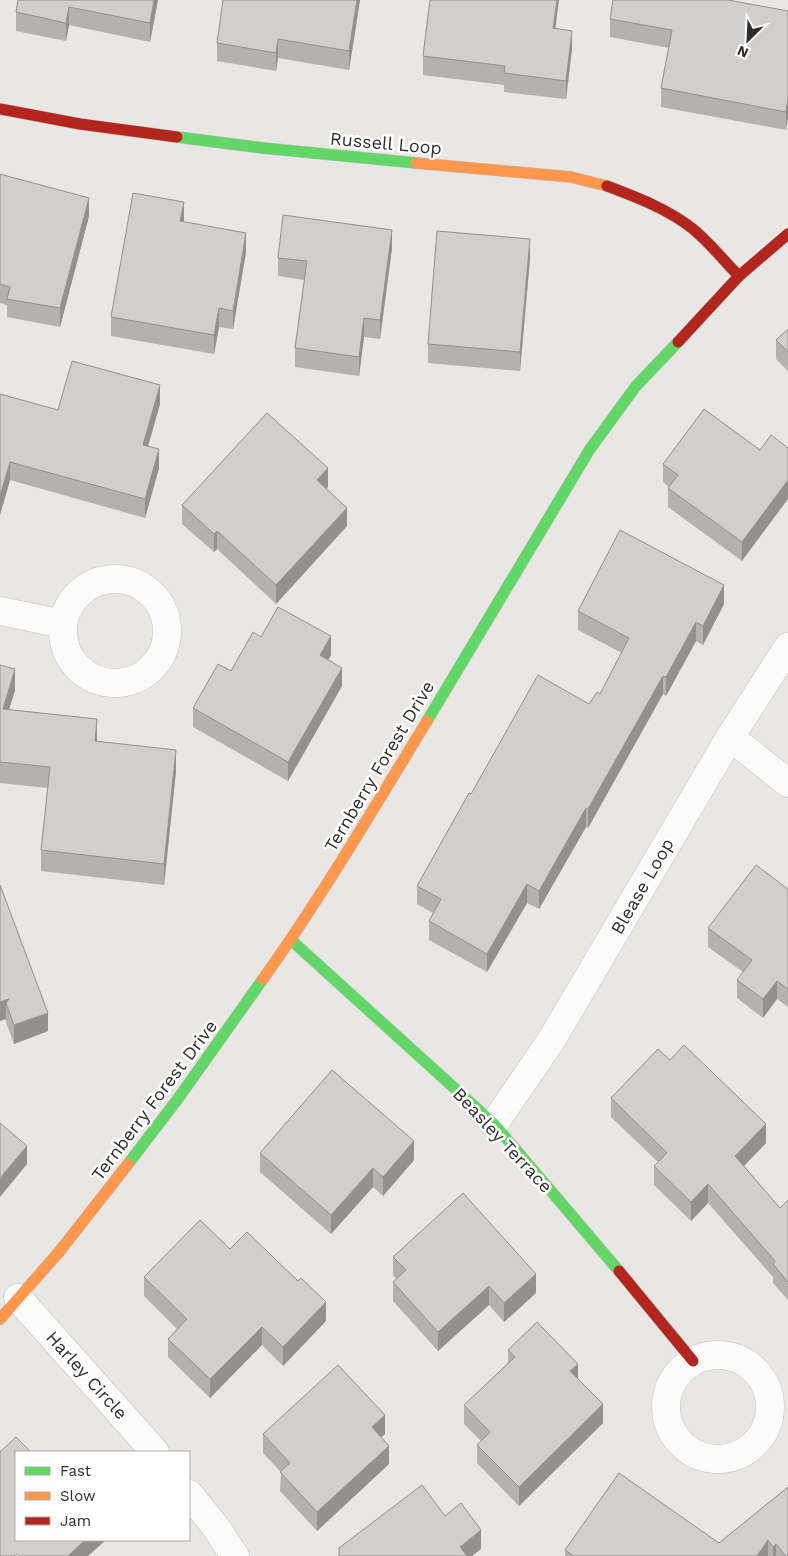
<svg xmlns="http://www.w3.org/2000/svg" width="788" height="1556" viewBox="0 0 788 1556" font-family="'Work Sans',sans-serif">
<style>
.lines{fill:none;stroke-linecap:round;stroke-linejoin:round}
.street-casing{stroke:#c2c2c2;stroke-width:29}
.fast-casing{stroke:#c2c2c2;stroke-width:12}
.slow-casing{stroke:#c2c2c2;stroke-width:12}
.jam-casing{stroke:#c2c2c2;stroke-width:12}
.street{stroke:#fcfbfb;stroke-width:28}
.fast{stroke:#63d668;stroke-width:11}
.slow{stroke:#ff974d;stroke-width:11}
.jam{stroke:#b3261e;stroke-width:11}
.wall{fill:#b4b2b0}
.shaded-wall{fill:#929190}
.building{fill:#d1cfcd;stroke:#929190}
.labels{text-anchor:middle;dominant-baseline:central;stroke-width:5;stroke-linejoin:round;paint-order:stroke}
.street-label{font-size:18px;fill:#2d2d2d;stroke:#fff}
</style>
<rect width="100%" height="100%" fill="#e9e7e4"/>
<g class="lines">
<defs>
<g id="street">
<circle cx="115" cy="631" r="52"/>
<path d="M0,611L63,624"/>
<path d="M730,737L788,783"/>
<path d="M494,1124L552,1039L730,737L788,647"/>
<path d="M18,1298L155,1452"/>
<circle cx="718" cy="1407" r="52"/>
<path d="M189,1494L215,1526L235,1556"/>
</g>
<g id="fast">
<path d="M177,137L263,148L416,163"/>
<path d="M427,721L590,449L636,386L678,342"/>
<path d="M291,940L494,1124L619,1271"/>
<path d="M128,1164L177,1100L263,979"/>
</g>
<g id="slow">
<path d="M416,163L571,177L607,186"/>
<path d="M263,979C322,896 374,808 427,721"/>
<path d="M0,1319L59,1252L128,1164"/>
</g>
<g id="jam">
<path d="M0,109L80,124L177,137"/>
<path d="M607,186C636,197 668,209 693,229C710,243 724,261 739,276"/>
<path d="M678,342L739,276L788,234"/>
<path d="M619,1271L693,1361"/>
</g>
</defs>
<!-- street casing -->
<use href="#street" class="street-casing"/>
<!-- fast casing -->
<use href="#fast" class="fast-casing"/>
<!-- slow casing -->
<use href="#slow" class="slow-casing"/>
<!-- jam casing -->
<use href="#jam" class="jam-casing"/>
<!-- street -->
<use href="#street" class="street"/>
<!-- fast -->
<use href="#fast" class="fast"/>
<!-- slow -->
<use href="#slow" class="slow"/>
<!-- jam -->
<use href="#jam" class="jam"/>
</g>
<!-- wall -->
<g class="wall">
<path d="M18,0H158L150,42L69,25L66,41L16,31V12Z"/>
<path d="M223,0H360L349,70L278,58L276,71L217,61V43Z"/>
<path d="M788,11V117L786,130L661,107V88L669,48L610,37V19Z"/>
<path d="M556,29L572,49L566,99L504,92V85L423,75V56Z"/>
<path d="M0,174L89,216L60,327L7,317V305L0,303Z"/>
<path d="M183,222L246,252L233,329L219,327L214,354L111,336V317Z"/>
<path d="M392,248L380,339L364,337L359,376L295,367V348L304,280L278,276V258Z"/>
<path d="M530,258L520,371L428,363V344Z"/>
<path d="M788,329V371L776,359V340Z"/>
<path d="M0,394L58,410L160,404L148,446L159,468L145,518L10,480L0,515Z"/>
<path d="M760,450L742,561L668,507V488L669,487L663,482V464Z"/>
<path d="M328,487L327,489L347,526L276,604L217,549L214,552L182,524V505Z"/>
<path d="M724,604L703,645L696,641L666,696L663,694L588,828L586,827L539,909L527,903L487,972L429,940V921L433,913L417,904V886L471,794L589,704L600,694L622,653L578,630V611Z"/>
<path d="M261,637L331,655L328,660L342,686L288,781L193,727V708L231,671Z"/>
<path d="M0,665L15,690L9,709L97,741L176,771L164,885L41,871V850L48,788L0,783Z"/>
<path d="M0,885L48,1031L14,1044L6,1022Z"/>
<path d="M788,889V1007L777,999L763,1018L737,998V980L743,972L708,947V928Z"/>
<path d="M670,1060L766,1143L744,1166L780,1208L788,1200V1300L773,1283V1277L708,1203L691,1221L654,1185V1166L658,1162L611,1117V1098Z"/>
<path d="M260,1153L414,1160L383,1196L373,1187L331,1234L260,1172Z"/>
<path d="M230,1249L326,1321L283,1366L262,1345L210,1398L168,1357V1339L177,1329L144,1296V1277Z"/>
<path d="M393,1257L536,1293L504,1322L489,1305L438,1351L393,1301V1282L396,1279L393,1275Z"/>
<path d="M508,1350L578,1379L603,1423L519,1506L477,1463V1445L481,1441L464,1424V1405L508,1363Z"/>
<path d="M263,1434H385L381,1437L389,1464L317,1531L280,1491L281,1472L263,1453Z"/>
<path d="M788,1487V1556H565V1550L719,1543Z"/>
</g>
<!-- shaded-wall -->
<g class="shaded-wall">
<path d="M154,0H158L150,42V23Z"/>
<path d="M357,0H360L349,70V51Z"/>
<path d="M557,0H559L553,47V28Z"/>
<path d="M69,7V25L66,41V23Z"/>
<path d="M572,31V49L566,99V81Z"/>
<path d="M278,39V58L276,71V53Z"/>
<path d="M788,98V117L786,130V112Z"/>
<path d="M89,198V216L60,327V308Z"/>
<path d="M184,202V220L180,240V221Z"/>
<path d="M392,230V248L380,339V320Z"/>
<path d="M246,233V252L233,329V311Z"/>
<path d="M530,239V258L520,371V352Z"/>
<path d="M219,308V327L214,354V335Z"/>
<path d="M364,318V337L359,376V357Z"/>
<path d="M160,385V404L143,464V445Z"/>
<path d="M159,449V468L145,518V499Z"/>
<path d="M10,462V480L0,515V496Z"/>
<path d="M328,468V487L317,499V480Z"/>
<path d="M788,480V499L742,561V542Z"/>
<path d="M347,508V526L276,604V585Z"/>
<path d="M217,531V549L214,552V534Z"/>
<path d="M724,585V604L703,645V626Z"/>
<path d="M696,622V641L666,696V677Z"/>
<path d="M331,636V655L320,674V655Z"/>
<path d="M342,668V686L288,781V762Z"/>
<path d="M15,669V690L3,730V709Z"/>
<path d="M663,676V694L588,828V809Z"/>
<path d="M97,719V740L95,762V741Z"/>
<path d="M176,750V771L164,885V864Z"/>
<path d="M586,808V827L539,909V891Z"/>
<path d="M527,884V903L487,972V954Z"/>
<path d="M777,981V999L763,1018V999Z"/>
<path d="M9,999L6,1003V1019L0,1021V1002Z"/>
<path d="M48,1013V1031L14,1044V1025Z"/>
<path d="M766,1124V1143L735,1175V1156Z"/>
<path d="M414,1141V1160L383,1196V1177Z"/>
<path d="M27,1146V1164L0,1197V1178Z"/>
<path d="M373,1168V1187L331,1234V1215Z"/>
<path d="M708,1184V1203L691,1221V1202Z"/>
<path d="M536,1274V1293L504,1322V1303Z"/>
<path d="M489,1286V1305L438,1351V1332Z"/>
<path d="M326,1302V1321L283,1366V1347Z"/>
<path d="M262,1327V1345L210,1398V1379Z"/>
<path d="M578,1364V1383L570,1371Z"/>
<path d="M603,1404V1423L519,1506V1487Z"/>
<path d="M385,1415V1434L372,1446V1427Z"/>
<path d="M389,1446V1464L317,1531V1512Z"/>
<path d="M481,1530V1549L472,1556H460V1547Z"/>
<path d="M85,1540H106L88,1556H68Z"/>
<path d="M768,1540V1556H757Z"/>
<path d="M776,1544V1556H773V1547Z"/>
</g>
<!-- building -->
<g class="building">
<path d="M18,0H154L150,23L69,7L66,23L16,12Z"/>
<path d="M223,0H357L349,51L278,39L276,53L217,43Z"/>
<path d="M430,0H557L553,28L572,31L566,81L504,73L505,66L423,56Z"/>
<path d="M613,0H728L788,11V98L786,112L661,88L672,30L610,19Z"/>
<path d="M0,174L89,198L60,308L7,299L10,287L0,284Z"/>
<path d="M133,193L184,202L180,221L246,233L233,311L219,308L214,335L111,317Z"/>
<path d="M283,215L392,230L380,320L364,318L359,357L295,348L307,261L278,258Z"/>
<path d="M437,231L530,239L520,352L428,344Z"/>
<path d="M788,329V352L776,340Z"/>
<path d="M72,361L160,385L143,445L159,449L145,499L10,462L0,496V394L58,410Z"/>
<path d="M704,409L760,450L771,435L788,448V480L742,542L668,488L678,475L663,464Z"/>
<path d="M267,413L328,468L317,480L347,508L276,585L217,531L214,534L182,505Z"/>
<path d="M620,530L724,585L703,626L696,622L666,677L663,676L588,809L586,808L539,891L527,884L487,954L429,921L441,899L417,886L469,793L471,794L538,675L589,704L597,692L600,694L629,638L578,611Z"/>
<path d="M278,607L331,636L320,655L342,668L288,762L193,708L218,664L231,671L253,632L261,637Z"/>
<path d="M0,665L15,669L3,709L97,719L95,741L176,750L164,864L41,850L50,767L0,762Z"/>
<path d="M756,865L788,889V989L777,981L763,999L737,980L752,960L708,928Z"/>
<path d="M0,885L48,1013L14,1025L6,1003L9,999L0,1002Z"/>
<path d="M684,1045L766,1124L735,1156L780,1208L788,1200V1282L773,1264L775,1261L708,1184L691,1202L654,1166L667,1153L611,1098L658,1049L670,1060Z"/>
<path d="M332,1070L414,1141L383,1177L373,1168L331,1215L260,1153Z"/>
<path d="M0,1123L27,1146L0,1178Z"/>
<path d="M463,1193L536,1274L504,1303L489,1286L438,1332L393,1282L406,1270L393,1257Z"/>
<path d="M200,1220L230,1249L247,1232L298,1281L301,1278L326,1302L283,1347L262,1327L210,1379L168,1339L187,1319L144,1277Z"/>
<path d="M537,1322L578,1364L570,1371L603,1404L519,1487L477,1445L490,1432L464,1405L515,1357L508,1350Z"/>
<path d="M338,1365L385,1415L372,1427L389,1446L317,1512L280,1472L290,1463L263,1434Z"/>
<path d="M16,1437L31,1452H16V1540H85L68,1556H19L17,1554L14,1556H0V1452Z"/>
<path d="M619,1473L719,1543L788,1487V1556H786L776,1544L773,1547L768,1540L757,1556H574L565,1550Z"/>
<path d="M422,1485L445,1516L461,1503L481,1530L460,1547L467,1556H339V1548Z"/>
</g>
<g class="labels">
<!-- street labels -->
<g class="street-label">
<text transform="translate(386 143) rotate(5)">Russell Loop</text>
<text transform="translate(379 766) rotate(-59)">Ternberry Forest Drive</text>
<text transform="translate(642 886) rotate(-60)">Blease Loop</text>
<text transform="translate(154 1100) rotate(-53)">Ternberry Forest Drive</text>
<text transform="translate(503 1140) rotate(47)">Beasley Terrace</text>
<text transform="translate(87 1375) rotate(48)">Harley Circle</text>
</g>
</g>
<!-- legend -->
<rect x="15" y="1451" width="175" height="90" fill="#ffffff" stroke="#ababab"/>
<rect x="25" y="1467" width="25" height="8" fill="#63d668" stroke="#ababab"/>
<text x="60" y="1476" font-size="15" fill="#2d2d2d">Fast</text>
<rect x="25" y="1492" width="25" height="8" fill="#ff974d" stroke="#ababab"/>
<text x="60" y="1501" font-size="15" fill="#2d2d2d">Slow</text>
<rect x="25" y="1517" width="25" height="8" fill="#b3261e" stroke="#ababab"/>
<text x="60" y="1526" font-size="15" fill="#2d2d2d">Jam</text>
<!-- north arrow -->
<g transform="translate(748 40) rotate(204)" stroke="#ffffff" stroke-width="4" paint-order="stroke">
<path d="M0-4L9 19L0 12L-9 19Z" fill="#2d2d2d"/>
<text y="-8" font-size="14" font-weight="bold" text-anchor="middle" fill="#2d2d2d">N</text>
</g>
</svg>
